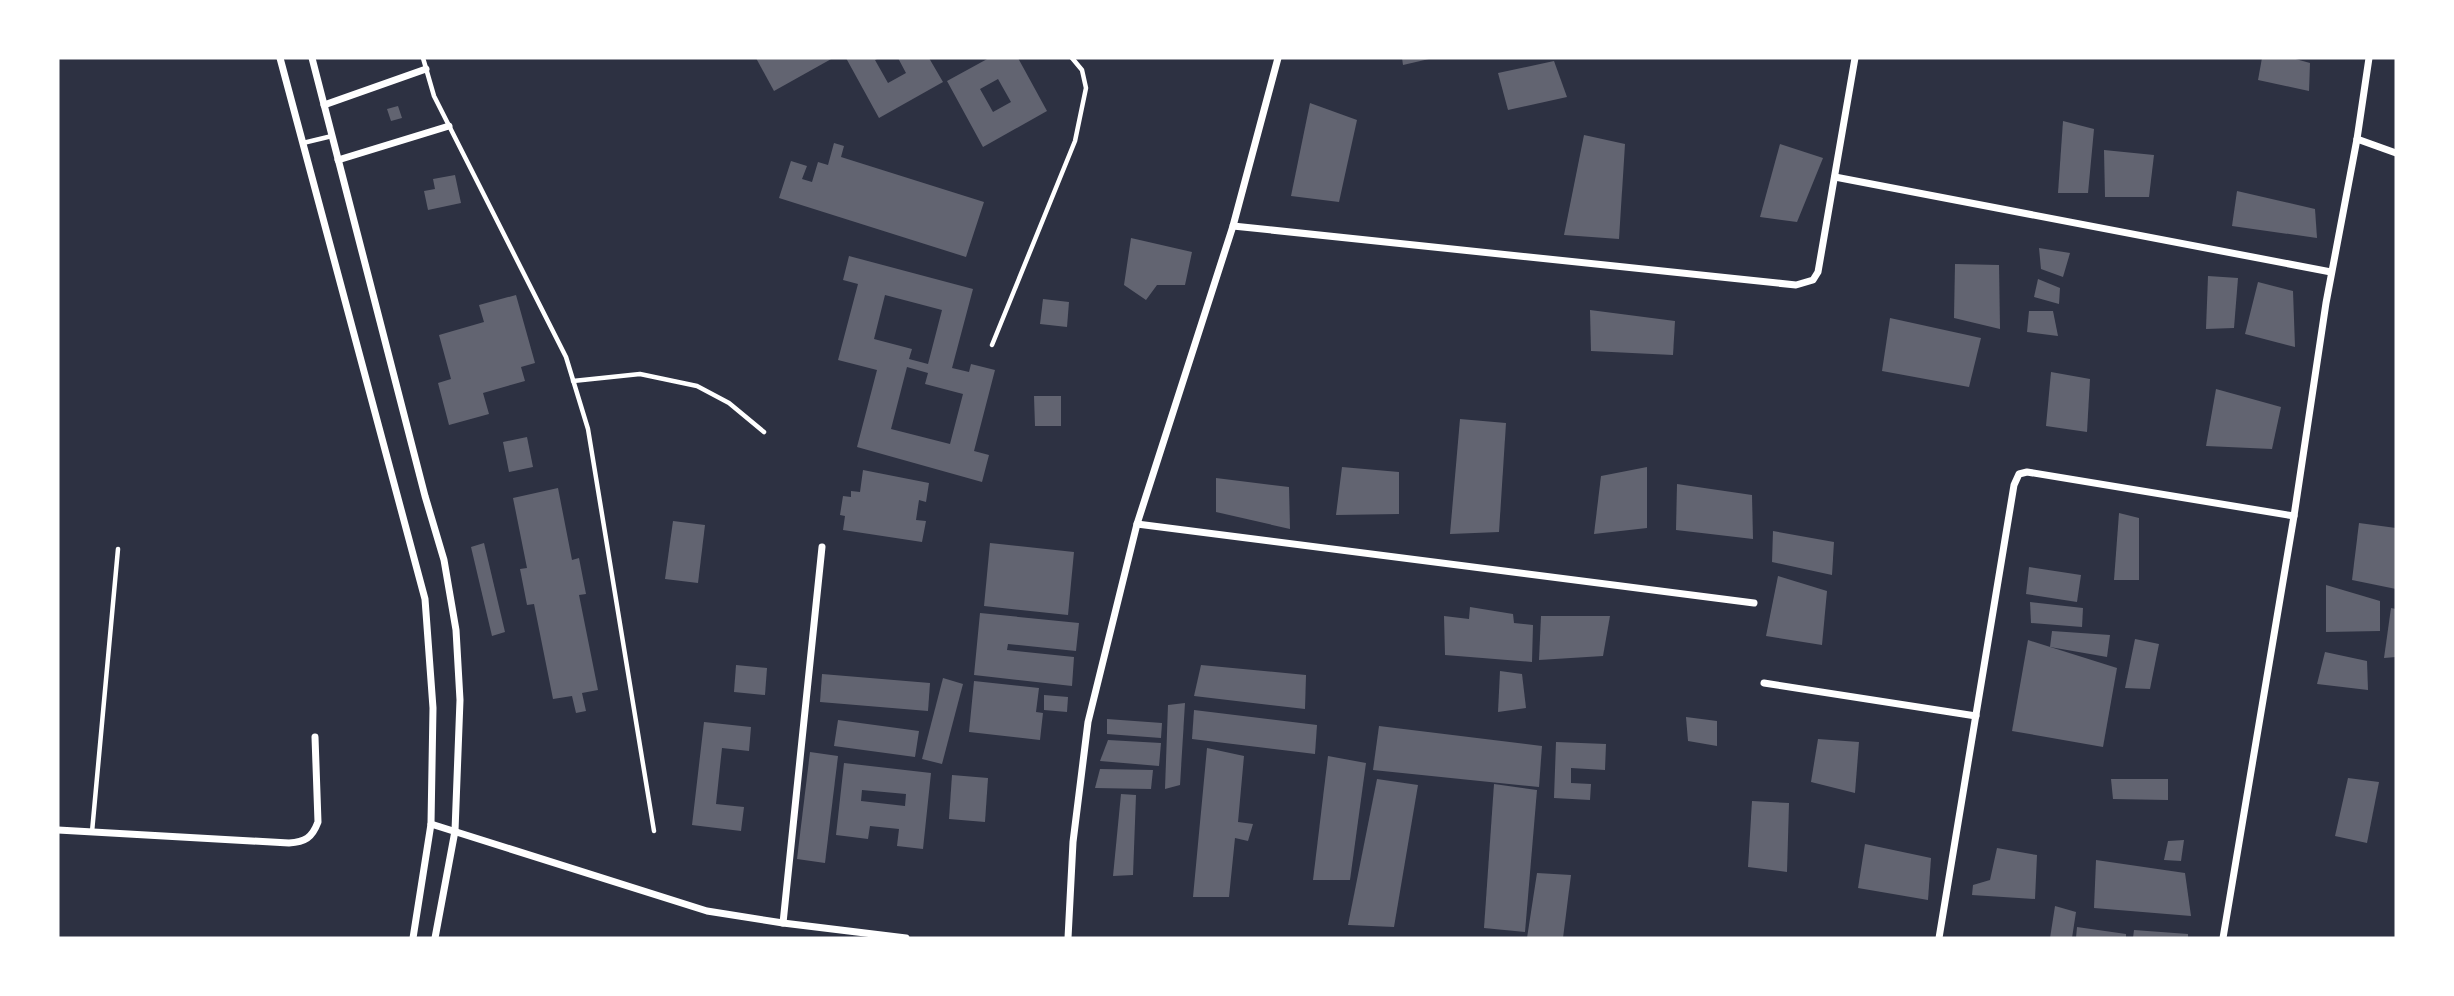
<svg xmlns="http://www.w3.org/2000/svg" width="2454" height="996" viewBox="0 0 2454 996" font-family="Signika,sans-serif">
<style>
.building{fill:#626471;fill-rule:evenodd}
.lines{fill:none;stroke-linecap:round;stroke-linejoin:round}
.service{stroke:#fff;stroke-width:4.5}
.minor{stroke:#fff;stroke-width:7}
</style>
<rect width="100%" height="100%" fill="#2d3142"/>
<!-- building -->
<g class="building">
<path d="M756,58H833L774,91Z"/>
<path d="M846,58H879L875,60L888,83L906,73L898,58H929L943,82L879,118Z"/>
<path d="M989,58H1018L1047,111L983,147L947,81ZM998,79L1011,102L993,112L980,89Z"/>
<path d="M1402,58H1428L1429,59L1403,65Z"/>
<path d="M2262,58H2292L2310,63L2309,91L2258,80Z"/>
<path d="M1554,61L1567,97L1508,110L1498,73Z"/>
<path d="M1310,103L1357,120L1339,202L1291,196Z"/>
<path d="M398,106L402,118L391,121L387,109Z"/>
<path d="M2063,121L2094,129L2088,193H2058Z"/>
<path d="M1584,135L1625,144L1619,239L1564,235Z"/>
<path d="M834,143L844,146L841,157L984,202L966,257L779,198L791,161L807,166L802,179L812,182L818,162L828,165Z"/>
<path d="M1780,144L1823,158L1797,222L1760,217Z"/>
<path d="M2104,150L2154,155L2149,197H2105Z"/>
<path d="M455,175L461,203L428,210L424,191L435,189L433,179Z"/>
<path d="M2237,191L2315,209L2317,238L2232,226Z"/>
<path d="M1131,238L1192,252L1185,285H1157L1146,300L1124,285Z"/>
<path d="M2039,248L2070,253L2063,277L2041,269Z"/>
<path d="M849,256L973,289L952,368L969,372L971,364L995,370L974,451L989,455L982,482L857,447L877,370L838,360L858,284L843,280ZM885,295L942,310L928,364L909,359L912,349L874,339ZM907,367L928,373L925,384L963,394L950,444L891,429Z"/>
<path d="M1955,264L1999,265L2000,329L1954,318Z"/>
<path d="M2208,276L2238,278L2234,328L2206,329Z"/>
<path d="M2038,279L2060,288L2059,304L2034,297Z"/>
<path d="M2258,282L2293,291L2295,347L2245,334Z"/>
<path d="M516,295L535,363L521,367L525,381L483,393L489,414L449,425L438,383L451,379L439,335L484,322L479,305Z"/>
<path d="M1043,299L1069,302L1067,327L1040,324Z"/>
<path d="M1590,310L1675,321L1673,355L1591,351Z"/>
<path d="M2029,311H2053L2058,336L2027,332Z"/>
<path d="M1890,318L1981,338L1969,387L1882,371Z"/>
<path d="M2051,372L2090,379L2087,432L2046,426Z"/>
<path d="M2216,389L2281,407L2272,449L2206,446Z"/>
<path d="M1034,396H1061V426H1035Z"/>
<path d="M1460,419L1506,423L1499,532L1450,534Z"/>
<path d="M527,437L533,467L509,472L503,442Z"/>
<path d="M1342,467L1399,472V514L1336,515Z"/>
<path d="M1647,467V528L1594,534L1601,476Z"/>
<path d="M863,470L929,483L926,502L919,500L916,520L926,521L922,542L843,530L845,516L840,515L843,496L851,497V491L860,492Z"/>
<path d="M1216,478L1289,487L1290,529L1216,512Z"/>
<path d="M1677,484L1752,495L1753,539L1676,530Z"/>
<path d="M558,488L572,560L579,558L586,594L579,595L598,690L582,693L586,711L576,713L572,696L553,699L534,604L527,605L520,569L527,568L513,498Z"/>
<path d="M2119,513L2139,518V580H2114Z"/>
<path d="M673,521L705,525L698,583L665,579Z"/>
<path d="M2359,523L2396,528V589L2352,580Z"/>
<path d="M1773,531L1834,542L1832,575L1772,562Z"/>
<path d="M484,543L505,632L492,636L471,547Z"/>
<path d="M990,543L1074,552L1068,615L984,606Z"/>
<path d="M2029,567L2081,575L2077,602L2026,594Z"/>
<path d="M1778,576L1827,591L1822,645L1766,636Z"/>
<path d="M2326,585L2380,601V631L2326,632Z"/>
<path d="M2030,602L2083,608L2082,627L2031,623Z"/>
<path d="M1470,607L1513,614L1514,623L1533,625L1532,662L1445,655L1444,616L1469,619Z"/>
<path d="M2391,608L2396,609V657L2384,658Z"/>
<path d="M980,613L1079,623L1076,651L1008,644L1007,650L1074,657L1072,686L974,675Z"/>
<path d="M1541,616H1610L1603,656L1539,660Z"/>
<path d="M2052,631L2110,635L2107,657L2050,647Z"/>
<path d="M2135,639L2159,644L2150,689L2125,688Z"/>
<path d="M2028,640L2117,668L2103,747L2012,731Z"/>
<path d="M2325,652L2367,661L2368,690L2317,684Z"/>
<path d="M736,665L767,668L765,695L734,692Z"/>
<path d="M1201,665L1306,675L1305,709L1194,696Z"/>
<path d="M1500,671L1522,674L1526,708L1498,712Z"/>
<path d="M822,674L930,683L928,711L820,702Z"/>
<path d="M943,678L963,684L942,764L922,759Z"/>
<path d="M974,681L1039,688L1036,712L1043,713L1040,740L969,732Z"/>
<path d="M1044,695L1068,697L1067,712L1044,710Z"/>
<path d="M1185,703L1180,785L1165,789L1168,705Z"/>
<path d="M1194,710L1317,725L1315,754L1192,739Z"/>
<path d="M1686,717L1717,721V746L1688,741Z"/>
<path d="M1107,719L1162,723L1161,738L1107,734Z"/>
<path d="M838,720L919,731L915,757L834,746Z"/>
<path d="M704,722L751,727L749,751L722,748L716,804L744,807L741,831L692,825Z"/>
<path d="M1379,726L1542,746L1539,787L1373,770Z"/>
<path d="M1818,739L1859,742L1855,793L1811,782Z"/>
<path d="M1108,740L1161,743L1159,766L1100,761Z"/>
<path d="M1556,742L1606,744L1605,770L1571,768V783L1591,784L1590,800L1554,798Z"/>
<path d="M1207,748L1244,756L1238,822L1253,824L1248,841L1235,838L1229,897H1193Z"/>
<path d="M810,752L838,756L825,863L797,859Z"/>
<path d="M1328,756L1366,763L1350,880H1313Z"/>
<path d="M844,763L931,773L923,849L897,846L899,829L870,826L868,839L836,835ZM862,790L906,794L905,806L861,801Z"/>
<path d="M1100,769L1153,770L1151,789L1095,788Z"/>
<path d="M952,775L988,778L985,822L949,819Z"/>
<path d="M2348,778L2379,782L2367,843L2335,836Z"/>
<path d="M1377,779L1418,785L1394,927L1348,925Z"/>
<path d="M2111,779H2168V800L2113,799Z"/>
<path d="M1494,784L1537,790L1525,932L1484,928Z"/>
<path d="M1121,794L1136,795L1133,875L1113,876Z"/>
<path d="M1752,801L1789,803L1787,872L1748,867Z"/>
<path d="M2184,840L2181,861L2164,860L2168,841Z"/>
<path d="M1865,844L1931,858L1928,900L1858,888Z"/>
<path d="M1997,848L2037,855L2035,899L1972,895L1973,885L1990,880Z"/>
<path d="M2096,860L2185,873L2191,916L2094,908Z"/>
<path d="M1537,873L1571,875L1563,938H1527Z"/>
<path d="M2055,906L2076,912L2072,938H2050Z"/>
<path d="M2077,927L2126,934V938H2076Z"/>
<path d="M2134,930L2188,934V938H2133Z"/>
</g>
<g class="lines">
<!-- service -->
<g class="service">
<path d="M423,58L434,96L566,357L588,429L654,831"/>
<path d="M303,143L332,136"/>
<path d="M992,345L1075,141L1086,88L1082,70L1072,58"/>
<path d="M573,381L640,374L697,386L729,403L764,432"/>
<path d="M92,832L118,549"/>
</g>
<!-- minor -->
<g class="minor">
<path d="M280,58L425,599L433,708L431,824L413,938"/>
<path d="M312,58L425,496L444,560L456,630L460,700L455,831L435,938"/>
<path d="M324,105L426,69"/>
<path d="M2357,139L2396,153"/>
<path d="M338,160L449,126"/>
<path d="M1835,177L2331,272"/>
<path d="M1233,226L1796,285L1813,280L1818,272L1855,58"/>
<path d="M1137,524L1754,603"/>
<path d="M1764,683L1976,716"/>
<path d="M431,824L707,911L783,923L906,938"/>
<path d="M58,830L289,843C305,842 312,838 318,822L315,737"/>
<path d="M783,923L822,547"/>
<path d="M1068,938L1073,842L1088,722L1137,524L1233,226L1278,58"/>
<path d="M1939,938L2014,485L2019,474L2027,472L2294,516"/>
<path d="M2223,938L2294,516L2326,303L2357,139L2369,58"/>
</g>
</g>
<!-- border -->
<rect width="2454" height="996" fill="none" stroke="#ffffff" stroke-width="119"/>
</svg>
